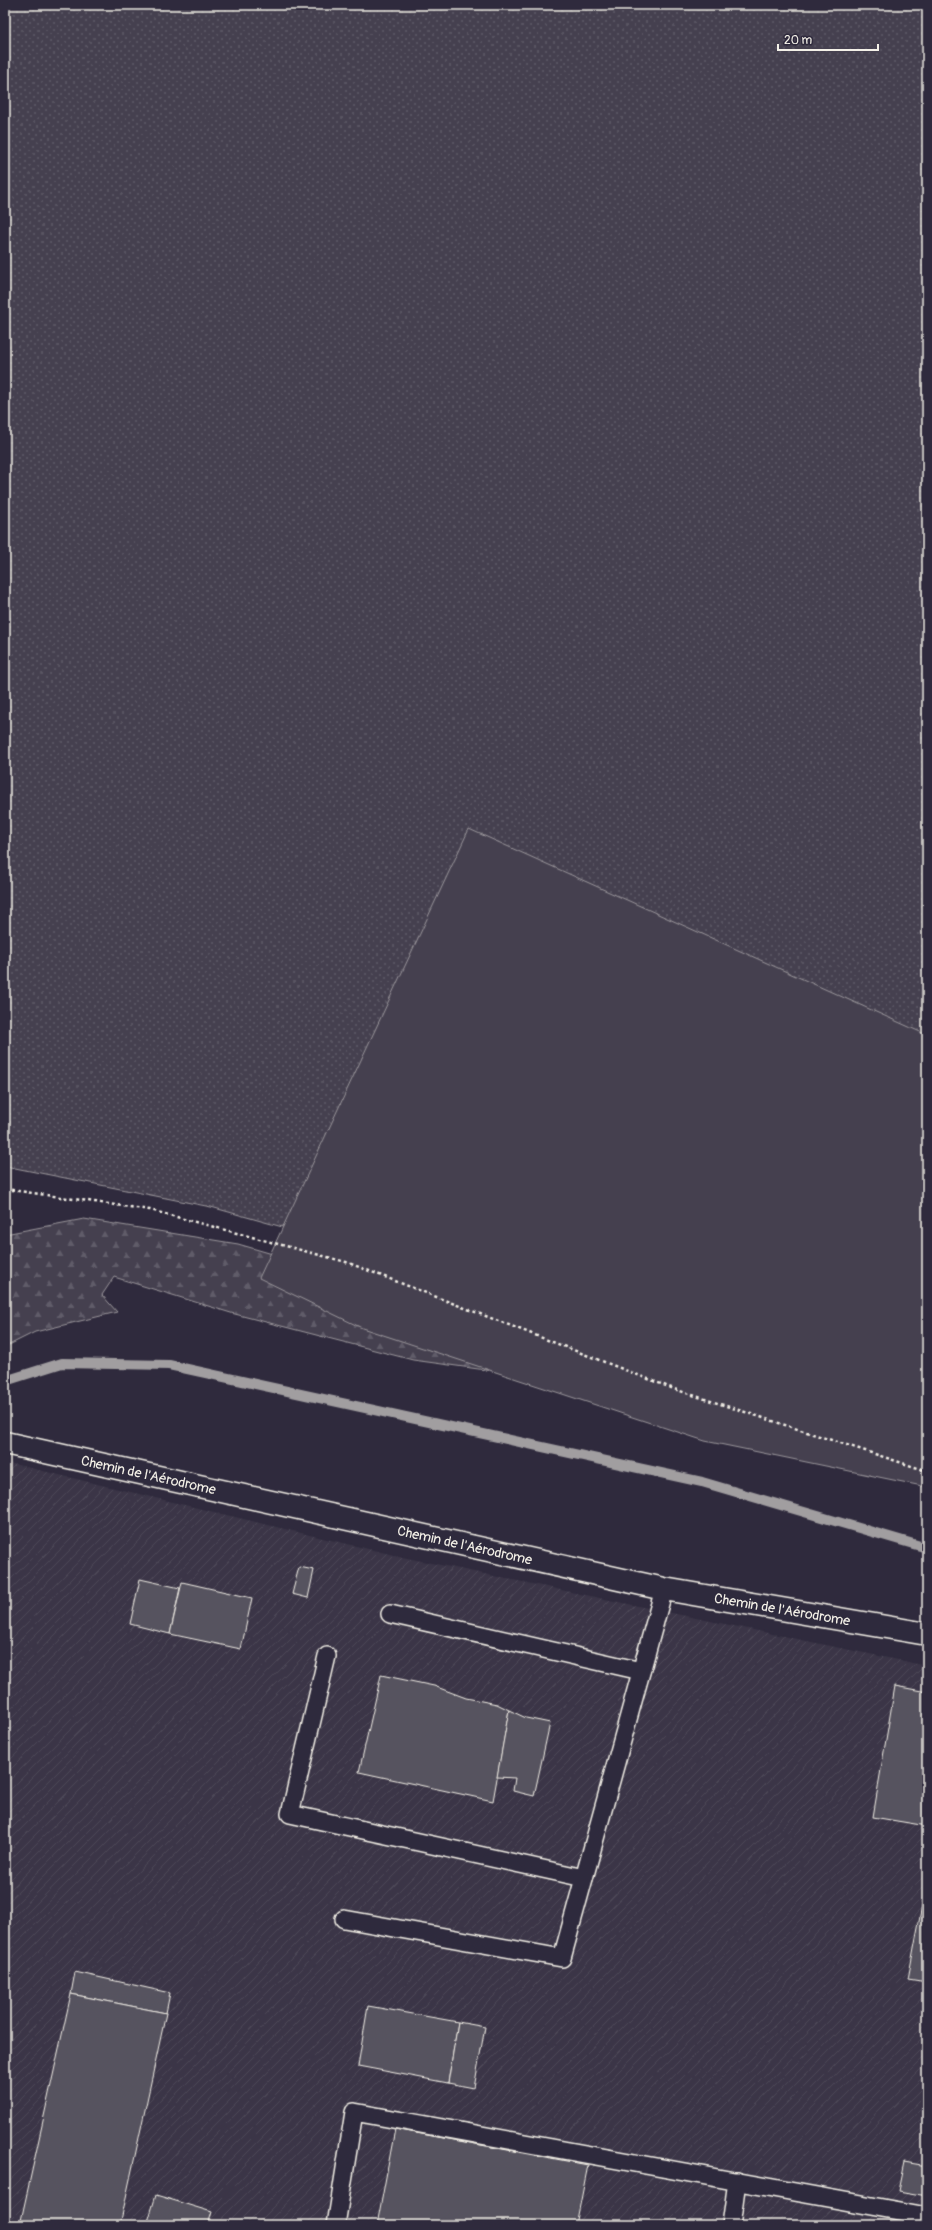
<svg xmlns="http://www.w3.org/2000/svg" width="932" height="2230" viewBox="0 0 932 2230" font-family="Pangolin,sans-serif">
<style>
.industrial{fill:url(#industrial-furrows)}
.grass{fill:url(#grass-dots);stroke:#9c989c}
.forest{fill:url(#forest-firs);stroke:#9c989c}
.park{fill:#454050;stroke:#9c989c}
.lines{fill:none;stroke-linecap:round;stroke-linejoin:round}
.stream{stroke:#a19ea0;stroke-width:10}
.building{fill:#56525f;stroke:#f4f1e8}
.service-casing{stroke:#f4f1e8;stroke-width:20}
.minor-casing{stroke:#f4f1e8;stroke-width:25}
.path{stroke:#f4f1e8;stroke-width:2.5;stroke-dasharray:3 3;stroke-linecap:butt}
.service{stroke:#2f2a3d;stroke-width:17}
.minor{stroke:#2f2a3d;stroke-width:22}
.labels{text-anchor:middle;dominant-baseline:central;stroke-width:3;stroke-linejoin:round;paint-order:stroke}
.street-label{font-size:14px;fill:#f4f1e8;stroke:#2f2a3d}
</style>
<defs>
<pattern id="industrial-furrows" width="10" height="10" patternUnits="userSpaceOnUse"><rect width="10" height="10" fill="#3b3647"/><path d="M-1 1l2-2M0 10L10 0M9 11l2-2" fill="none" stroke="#4e4a59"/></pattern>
<pattern id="grass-dots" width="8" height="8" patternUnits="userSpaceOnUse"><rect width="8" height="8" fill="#454050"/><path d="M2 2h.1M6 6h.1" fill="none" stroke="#605c69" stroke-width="1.8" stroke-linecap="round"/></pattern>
<pattern id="forest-firs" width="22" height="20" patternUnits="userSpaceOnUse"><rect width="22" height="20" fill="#454050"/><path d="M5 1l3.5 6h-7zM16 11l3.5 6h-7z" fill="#605c69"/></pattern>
</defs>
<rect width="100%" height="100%" fill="#2f2a3d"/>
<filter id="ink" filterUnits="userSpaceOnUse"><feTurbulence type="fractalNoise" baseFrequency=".025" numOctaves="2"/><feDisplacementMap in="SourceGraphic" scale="8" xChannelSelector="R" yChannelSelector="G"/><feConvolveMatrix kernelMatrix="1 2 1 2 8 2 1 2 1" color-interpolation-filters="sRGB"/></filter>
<g filter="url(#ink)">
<!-- industrial -->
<path class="industrial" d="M5,1462L402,1557L927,1666V2225H5Z"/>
<!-- grass -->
<path class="grass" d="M5,5H927V1101L461,1277L211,1207L5,1166Z"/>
<!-- forest -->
<path class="forest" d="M84,1219L238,1244L300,1262L573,1382L413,1360L231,1313L114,1277L102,1295L117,1312L35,1332L5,1347V1234Z"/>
<!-- park -->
<path class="park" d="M469,829L927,1035V1487L705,1441L362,1328L259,1278Z"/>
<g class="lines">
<!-- stream -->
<path class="stream" d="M5,1381L62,1363L169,1365L702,1482L927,1548"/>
</g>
<!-- building -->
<g class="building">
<path d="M299,1567L314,1570L308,1598L292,1594Z"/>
<path d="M140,1579L180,1588L170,1634L130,1624Z"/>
<path d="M182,1582L252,1598L241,1649L170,1634Z"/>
<path d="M381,1675L434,1686L466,1698L497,1704L509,1710L493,1801L359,1772Z"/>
<path d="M895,1686L927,1692V1826L873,1817Z"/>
<path d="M509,1710L526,1718L550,1723L534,1796L513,1791L515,1778L497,1777Z"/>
<path d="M927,1880V1982L908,1979Z"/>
<path d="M75,1972L170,1993L166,2013L71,1994Z"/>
<path d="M71,1994L166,2013L120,2225H20Z"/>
<path d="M368,2006L458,2022L448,2083L358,2066Z"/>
<path d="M458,2022L485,2027L474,2088L448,2083Z"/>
<path d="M395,2129L588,2165L576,2225H377Z"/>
<path d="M904,2162L927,2166V2196L898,2191Z"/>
<path d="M156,2195L212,2212L208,2225H147Z"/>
</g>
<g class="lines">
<defs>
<g id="service">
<path d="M390,1614L641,1671"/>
<path d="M327,1656L290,1814L584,1878"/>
<path d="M344,1919L562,1958L664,1589"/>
<path d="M336,2225L354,2112L927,2216"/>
<path d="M731,2225L737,2181"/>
</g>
<g id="minor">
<path id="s1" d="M5,1443L664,1589L927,1634"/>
</g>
</defs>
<!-- service casing -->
<use href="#service" class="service-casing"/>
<!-- minor casing -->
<use href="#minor" class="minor-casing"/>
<!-- path -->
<path class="path" d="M5,1189L150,1210L346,1262L674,1389L927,1471"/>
<!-- service -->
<use href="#service" class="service"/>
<!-- minor -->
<use href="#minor" class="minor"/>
</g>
</g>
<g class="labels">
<!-- street labels -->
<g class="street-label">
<text stroke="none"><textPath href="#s1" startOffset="147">Chemin de l'Aérodrome</textPath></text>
<text stroke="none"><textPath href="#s1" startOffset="471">Chemin de l'Aérodrome</textPath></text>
<text stroke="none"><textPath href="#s1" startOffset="795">Chemin de l'Aérodrome</textPath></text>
</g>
</g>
<!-- margin -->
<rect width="932" height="2230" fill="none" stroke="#2f2a3d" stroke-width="20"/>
<rect x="10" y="10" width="912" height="2210" fill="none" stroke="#f4f1e8" stroke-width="1.5" filter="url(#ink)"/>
<!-- scale -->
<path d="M778 44v6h100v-6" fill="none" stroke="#f4f1e8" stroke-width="2"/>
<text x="784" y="44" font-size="12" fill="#f4f1e8" stroke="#2f2a3d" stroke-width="3" paint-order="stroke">20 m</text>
</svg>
